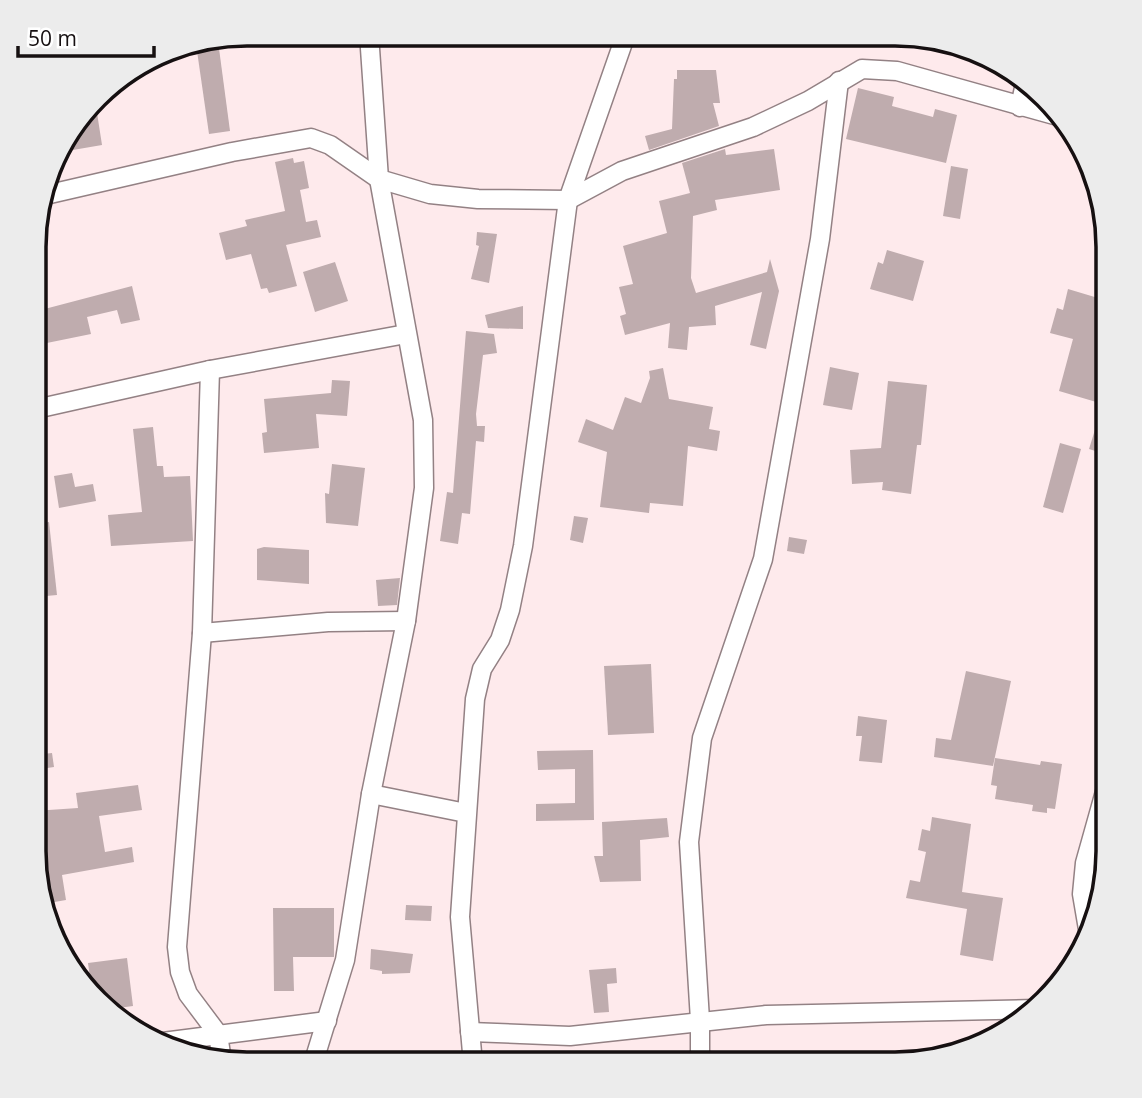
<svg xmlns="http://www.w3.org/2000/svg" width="1142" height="1098" viewBox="0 0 1142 1098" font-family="'Open Sans',sans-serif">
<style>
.building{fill:#bfacae}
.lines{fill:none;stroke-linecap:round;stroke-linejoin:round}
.minor-casing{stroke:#938184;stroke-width:21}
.minor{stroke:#fff;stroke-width:18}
.rim{fill:none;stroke:#161011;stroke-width:3.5}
</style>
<rect width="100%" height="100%" fill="#feeaec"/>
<!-- building -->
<g class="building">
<path d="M218,41L230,131L209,134L196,44Z"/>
<path d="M677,70H716L720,103H713L719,126L649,150L645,136L672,129L674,79H677Z"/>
<path d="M858,88L894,97L892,106L933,117L935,109L957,115L946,163L846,139Z"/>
<path d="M95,100L102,145L67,151L65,137Z"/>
<path d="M725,149L726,155L774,149L780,190L715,200L717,210L693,216L691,278L696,293L767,272L770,259L779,291L766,349L750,345L762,292L715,306L716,325L689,327L687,350L668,348L670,323L625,335L620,316L626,314L619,287L633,284L623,246L667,233L659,201L690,193L682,163Z"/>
<path d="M293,158L294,163L304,161L309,188L300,190L306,222L317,220L321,237L286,245L297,286L269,293L267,288L261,289L251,254L226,260L219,233L247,226L245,220L285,211L275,162Z"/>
<path d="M951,166L968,169L960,219L943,216Z"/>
<path d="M477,232L497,234L489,283L471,279L479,246L476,245Z"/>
<path d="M887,250L924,261L913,301L870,289L878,262L883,264Z"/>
<path d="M335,262L348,301L315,312L303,272Z"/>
<path d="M132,286L140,320L121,324L117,310L87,317L91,334L37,345V311Z"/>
<path d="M1068,289L1108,301V455L1089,449L1103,404L1059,391L1073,339L1050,333L1057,308L1063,310Z"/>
<path d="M523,306V329L488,328L485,315Z"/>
<path d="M466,331L494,334L497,353L483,355L476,414L477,426H485L484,442L476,441L470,514L462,513L458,544L440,541L447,492L453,493Z"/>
<path d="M830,367L859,373L852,410L823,405Z"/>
<path d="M663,368L669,399L713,407L709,429L720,431L717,451L688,446L683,506L650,503L649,513L600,507L607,452L578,442L586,419L613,430L625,397L641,403L650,378L649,371Z"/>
<path d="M332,380L350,381L347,416L316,414L319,448L264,453L262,433L267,432L264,399L331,393Z"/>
<path d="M888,381L927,385L921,445H917L911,494L882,490L883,482L852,484L850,450L881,448Z"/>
<path d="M153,427L157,466H163L164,477L190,476L193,541L111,546L108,515L142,512L133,429Z"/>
<path d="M1060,443L1081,449L1063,513L1043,507Z"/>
<path d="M332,464L365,468L358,526L326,523L325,493L329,494Z"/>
<path d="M72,473L75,487L93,484L96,501L59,508L54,476Z"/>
<path d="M574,516L588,518L583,543L570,540Z"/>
<path d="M49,522L57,595L35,597L36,524Z"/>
<path d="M789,537L807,540L804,554L787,551Z"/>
<path d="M264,547L309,550V584L257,580V549Z"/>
<path d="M400,578L397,605L378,606L376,580Z"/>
<path d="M651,664L654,733L608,735L604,666Z"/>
<path d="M966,671L1011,681L993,766L934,757L936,738L951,740Z"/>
<path d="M858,716L887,720L882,763L859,761L862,736H856Z"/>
<path d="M593,750L594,820L536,821V804L575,803V769L538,770L537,751Z"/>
<path d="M52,753L54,767L34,770V755Z"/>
<path d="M995,758L1040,765L1041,761L1062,764L1055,809L1047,808V813L1032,811L1033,805L995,799L997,786L991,785Z"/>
<path d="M138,785L142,810L99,816L105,852L132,847L134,862L62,875L66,900L43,904L34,865V811L78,808L76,793Z"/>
<path d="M932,817L971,824L962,892L1003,898L993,961L960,955L967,909L906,898L910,880L920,882L926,852L918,850L922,829L930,831Z"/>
<path d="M667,818L669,837L640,840L641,881L600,882L594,856H603L602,822Z"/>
<path d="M406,905L432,906L431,921L405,920Z"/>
<path d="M273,908H334V957H293L294,991H274Z"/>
<path d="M371,949L413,954L410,973L382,974V971L370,969Z"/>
<path d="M127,958L133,1006L111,1009L92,993L88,963Z"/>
<path d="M616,968L617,983L607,984L609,1012L594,1013L589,970Z"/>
</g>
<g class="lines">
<defs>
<g id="minor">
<path d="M1020,107L1025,83"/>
<path d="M41,196L232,152L311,138L330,145L379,179L430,194L478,199L568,200L622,171L753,127L808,101L862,69L897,71L1065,118"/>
<path d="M210,370L202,633L177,947L180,972L188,994L218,1034L222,1061"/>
<path d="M36,409L210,370L406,334"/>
<path d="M202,633L328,622L406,621"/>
<path d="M371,794L466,813"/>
<path d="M1089,935L1082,894L1085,863L1108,781"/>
<path d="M470,1032L570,1036L766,1015L1035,1009"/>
<path d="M155,1043L327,1021"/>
<path d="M313,1064L345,960L371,794L406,621L424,488L423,420L379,179L369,34"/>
<path d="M473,1064L460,917L475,699L482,669L500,640L510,610L523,546L568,200L626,34"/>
<path d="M700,1064V1020L689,842L702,738L763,559L820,239L839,81"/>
</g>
</defs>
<!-- minor casing -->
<use href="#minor" class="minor-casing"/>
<!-- minor -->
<use href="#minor" class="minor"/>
</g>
<!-- crop -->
<path d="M0 0H1142V1098H0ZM247 46H895A201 201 0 0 1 1096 247V851A201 201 0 0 1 895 1052H247A201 201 0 0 1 46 851V247A201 201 0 0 1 247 46Z" fill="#ececec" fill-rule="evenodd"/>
<path class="rim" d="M247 46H895A201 201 0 0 1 1096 247V851A201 201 0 0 1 895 1052H247A201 201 0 0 1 46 851V247A201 201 0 0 1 247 46Z"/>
<!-- scale -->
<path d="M18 46v10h136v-10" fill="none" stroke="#161011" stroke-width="3.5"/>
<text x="28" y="46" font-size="21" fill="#161011" stroke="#ffffff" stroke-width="5" paint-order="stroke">50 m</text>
</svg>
